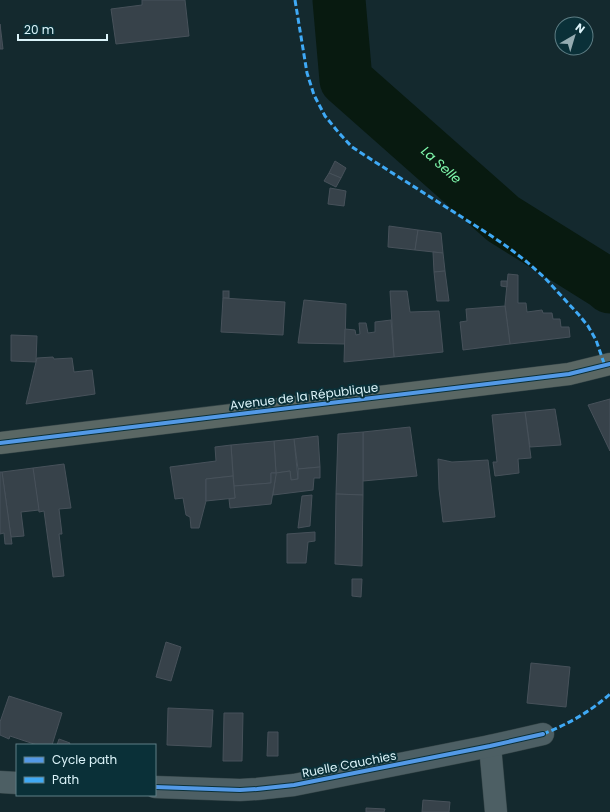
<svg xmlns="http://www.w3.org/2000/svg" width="610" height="812" viewBox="0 0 610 812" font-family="Poppins,sans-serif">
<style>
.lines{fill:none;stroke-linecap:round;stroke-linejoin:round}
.river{stroke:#081a10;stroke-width:53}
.building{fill:#37424a;stroke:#47515a}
.street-casing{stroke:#334346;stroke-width:23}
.primary-casing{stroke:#334346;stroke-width:23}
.street{stroke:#4d5f64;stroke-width:22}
.primary{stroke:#5a6764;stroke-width:22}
.quiet{stroke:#3fa9f5;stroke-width:3;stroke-dasharray:6 3;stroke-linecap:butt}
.cycleway-casing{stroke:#0a3038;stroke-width:6}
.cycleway{stroke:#5399e6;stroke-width:4}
.labels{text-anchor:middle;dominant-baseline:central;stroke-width:4;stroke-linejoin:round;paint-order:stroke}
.street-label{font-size:12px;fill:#dbf3f9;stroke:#0a3038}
.water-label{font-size:13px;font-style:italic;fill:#81fbae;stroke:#0a3038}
</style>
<rect width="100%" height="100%" fill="#14292e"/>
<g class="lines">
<!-- river -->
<path class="river" id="s1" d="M339,0L346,80L503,219L607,284L610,287"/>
</g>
<!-- building -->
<g class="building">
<path d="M142,0H185L189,36L116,44L111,9L142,5Z"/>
<path d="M0,24L3,49H0Z"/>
<path d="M335,161L346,168L341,178L329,173Z"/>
<path d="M329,173L341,178L336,187L324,181Z"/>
<path d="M330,188L346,191L344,206L328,204Z"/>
<path d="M389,226L418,230L415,250L388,247Z"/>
<path d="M418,230L441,233L443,253L415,250Z"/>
<path d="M433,252L443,253L445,271L434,272Z"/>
<path d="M445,271L449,301H437L434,272Z"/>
<path d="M508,274L518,275V303H526L527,312L542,310L543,313H552L553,319H560L561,327H569L570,337L510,344L505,305Z"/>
<path d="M501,281H507V287L501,286Z"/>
<rect x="223" y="291" width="6" height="7"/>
<path d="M390,291H407L410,312L439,311L443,352L394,357Z"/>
<path d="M223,298L285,302L283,335L221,332Z"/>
<path d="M304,300L346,304L345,344L298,343Z"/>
<path d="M505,306L510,344L463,350L460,322L467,321L466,309Z"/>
<path d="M391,320L394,357L344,362L345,329L355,330L356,335L360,334L359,323H366L368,333L375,332V322Z"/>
<path d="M11,335L37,336L36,362L11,361Z"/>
<path d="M53,357L54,359L72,358L74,372L92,370L95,394L26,404L37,358Z"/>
<path d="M610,399V451L588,405Z"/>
<path d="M555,409L561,445L530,447L525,412Z"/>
<path d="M525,412L531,458L518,459L519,473L495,476L493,462H497L492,415Z"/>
<path d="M410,427L417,476L363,481V432Z"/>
<path d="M363,432V495L336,494L338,434Z"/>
<path d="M318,436L320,467L298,469L294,439Z"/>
<path d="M294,439L298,479L291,480L290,471L276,473L274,441Z"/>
<path d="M274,441L276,473H271V483L234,486L231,445Z"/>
<path d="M231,445L233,476L206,479V501L199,528H191L190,517L186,515L183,498L175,499L170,467L216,461L215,447Z"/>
<path d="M438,459L452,462L488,460L495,517L443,522L439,489Z"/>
<path d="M64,464L71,508L59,509L62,534H59L64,576L53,577L44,511L39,512L33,468Z"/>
<path d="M320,467V478H314L313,490L273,495L276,473L290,471L291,480L298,479V469Z"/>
<path d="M33,468L39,510L21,512L24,536L11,537L2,472Z"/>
<path d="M0,472H2L12,544H5L4,533L0,534Z"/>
<path d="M271,473H276V475L271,504L230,508L229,499L235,498L234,486L271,483Z"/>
<path d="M233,476L235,498L206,501V479Z"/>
<path d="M336,494L363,495L362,566L335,564Z"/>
<path d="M312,495L310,526L298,528L302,496Z"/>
<path d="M315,532V541L308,542L306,563H287V534Z"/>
<path d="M352,579H362L361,597L352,596Z"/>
<path d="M166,642L181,647L171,681L156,677Z"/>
<path d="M531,663L570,667L566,707L527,703Z"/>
<path d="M9,696L62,713L52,745H37L10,736L9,739L0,735V722Z"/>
<path d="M168,708L213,710L211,747L167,745Z"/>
<path d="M224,713H243L242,761H223Z"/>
<path d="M268,732H278V756H267Z"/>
<path d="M59,739L70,743L69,745H57Z"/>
<path d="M423,800L450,802L449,812H422Z"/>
<path d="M366,808L385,809L384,812H366Z"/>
</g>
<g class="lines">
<defs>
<g id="street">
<path d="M490,746L496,812"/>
<path d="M0,782L17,783"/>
<path d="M155,787L240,790L257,789L294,785L490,746L543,734"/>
</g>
<path id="primary" d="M0,443L569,374L610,364"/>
</defs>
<!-- street casing -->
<use href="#street" class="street-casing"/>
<!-- primary casing -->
<use href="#primary" class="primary-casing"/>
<!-- street -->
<use href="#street" class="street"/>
<!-- primary -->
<use href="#primary" class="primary"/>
<!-- quiet -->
<g class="quiet">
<path d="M295,0L307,73L314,95L325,116L339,133L352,147L372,160L490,235L509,248L527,262L544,277L579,315L588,326L596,340L605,366"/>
<path d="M543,734C568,724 590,712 610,694"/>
</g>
<defs>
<g id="cycleway">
<path d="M0,443L569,374L610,364"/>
<path d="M155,787L240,790L257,789L294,785L490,746L543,734"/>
</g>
</defs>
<!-- cycleway casing -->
<use href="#cycleway" class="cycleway-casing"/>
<!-- cycleway -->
<use href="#cycleway" class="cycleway"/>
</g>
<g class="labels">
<!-- street labels -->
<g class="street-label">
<text transform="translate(304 396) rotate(-7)">Avenue de la République</text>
<text transform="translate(349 764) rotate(-11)">Ruelle Cauchies</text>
</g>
<!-- water labels -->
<g class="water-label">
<text stroke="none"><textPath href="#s1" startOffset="208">La Selle</textPath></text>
</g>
</g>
<!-- legend -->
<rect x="16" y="744" width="140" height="52" fill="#0a3038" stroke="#5e7e85"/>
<rect x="24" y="757" width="20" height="6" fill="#5399e6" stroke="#5e7e85"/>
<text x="52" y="764" font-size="12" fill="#dbf3f9">Cycle path</text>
<rect x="24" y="777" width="20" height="6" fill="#3fa9f5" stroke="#5e7e85"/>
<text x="52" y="784" font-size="12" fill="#dbf3f9">Path</text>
<!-- north arrow -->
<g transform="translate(574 36) rotate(38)"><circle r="19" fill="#0a3038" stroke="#5e7e85"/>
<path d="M0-3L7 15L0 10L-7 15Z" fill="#95acb2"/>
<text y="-6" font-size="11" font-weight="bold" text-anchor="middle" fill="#dbf3f9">N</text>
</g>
<!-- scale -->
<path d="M18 34v6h89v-6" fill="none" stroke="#dbf3f9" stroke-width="2"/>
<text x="24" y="34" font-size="12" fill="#dbf3f9" stroke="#0a3038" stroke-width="3" paint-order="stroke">20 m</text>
</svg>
